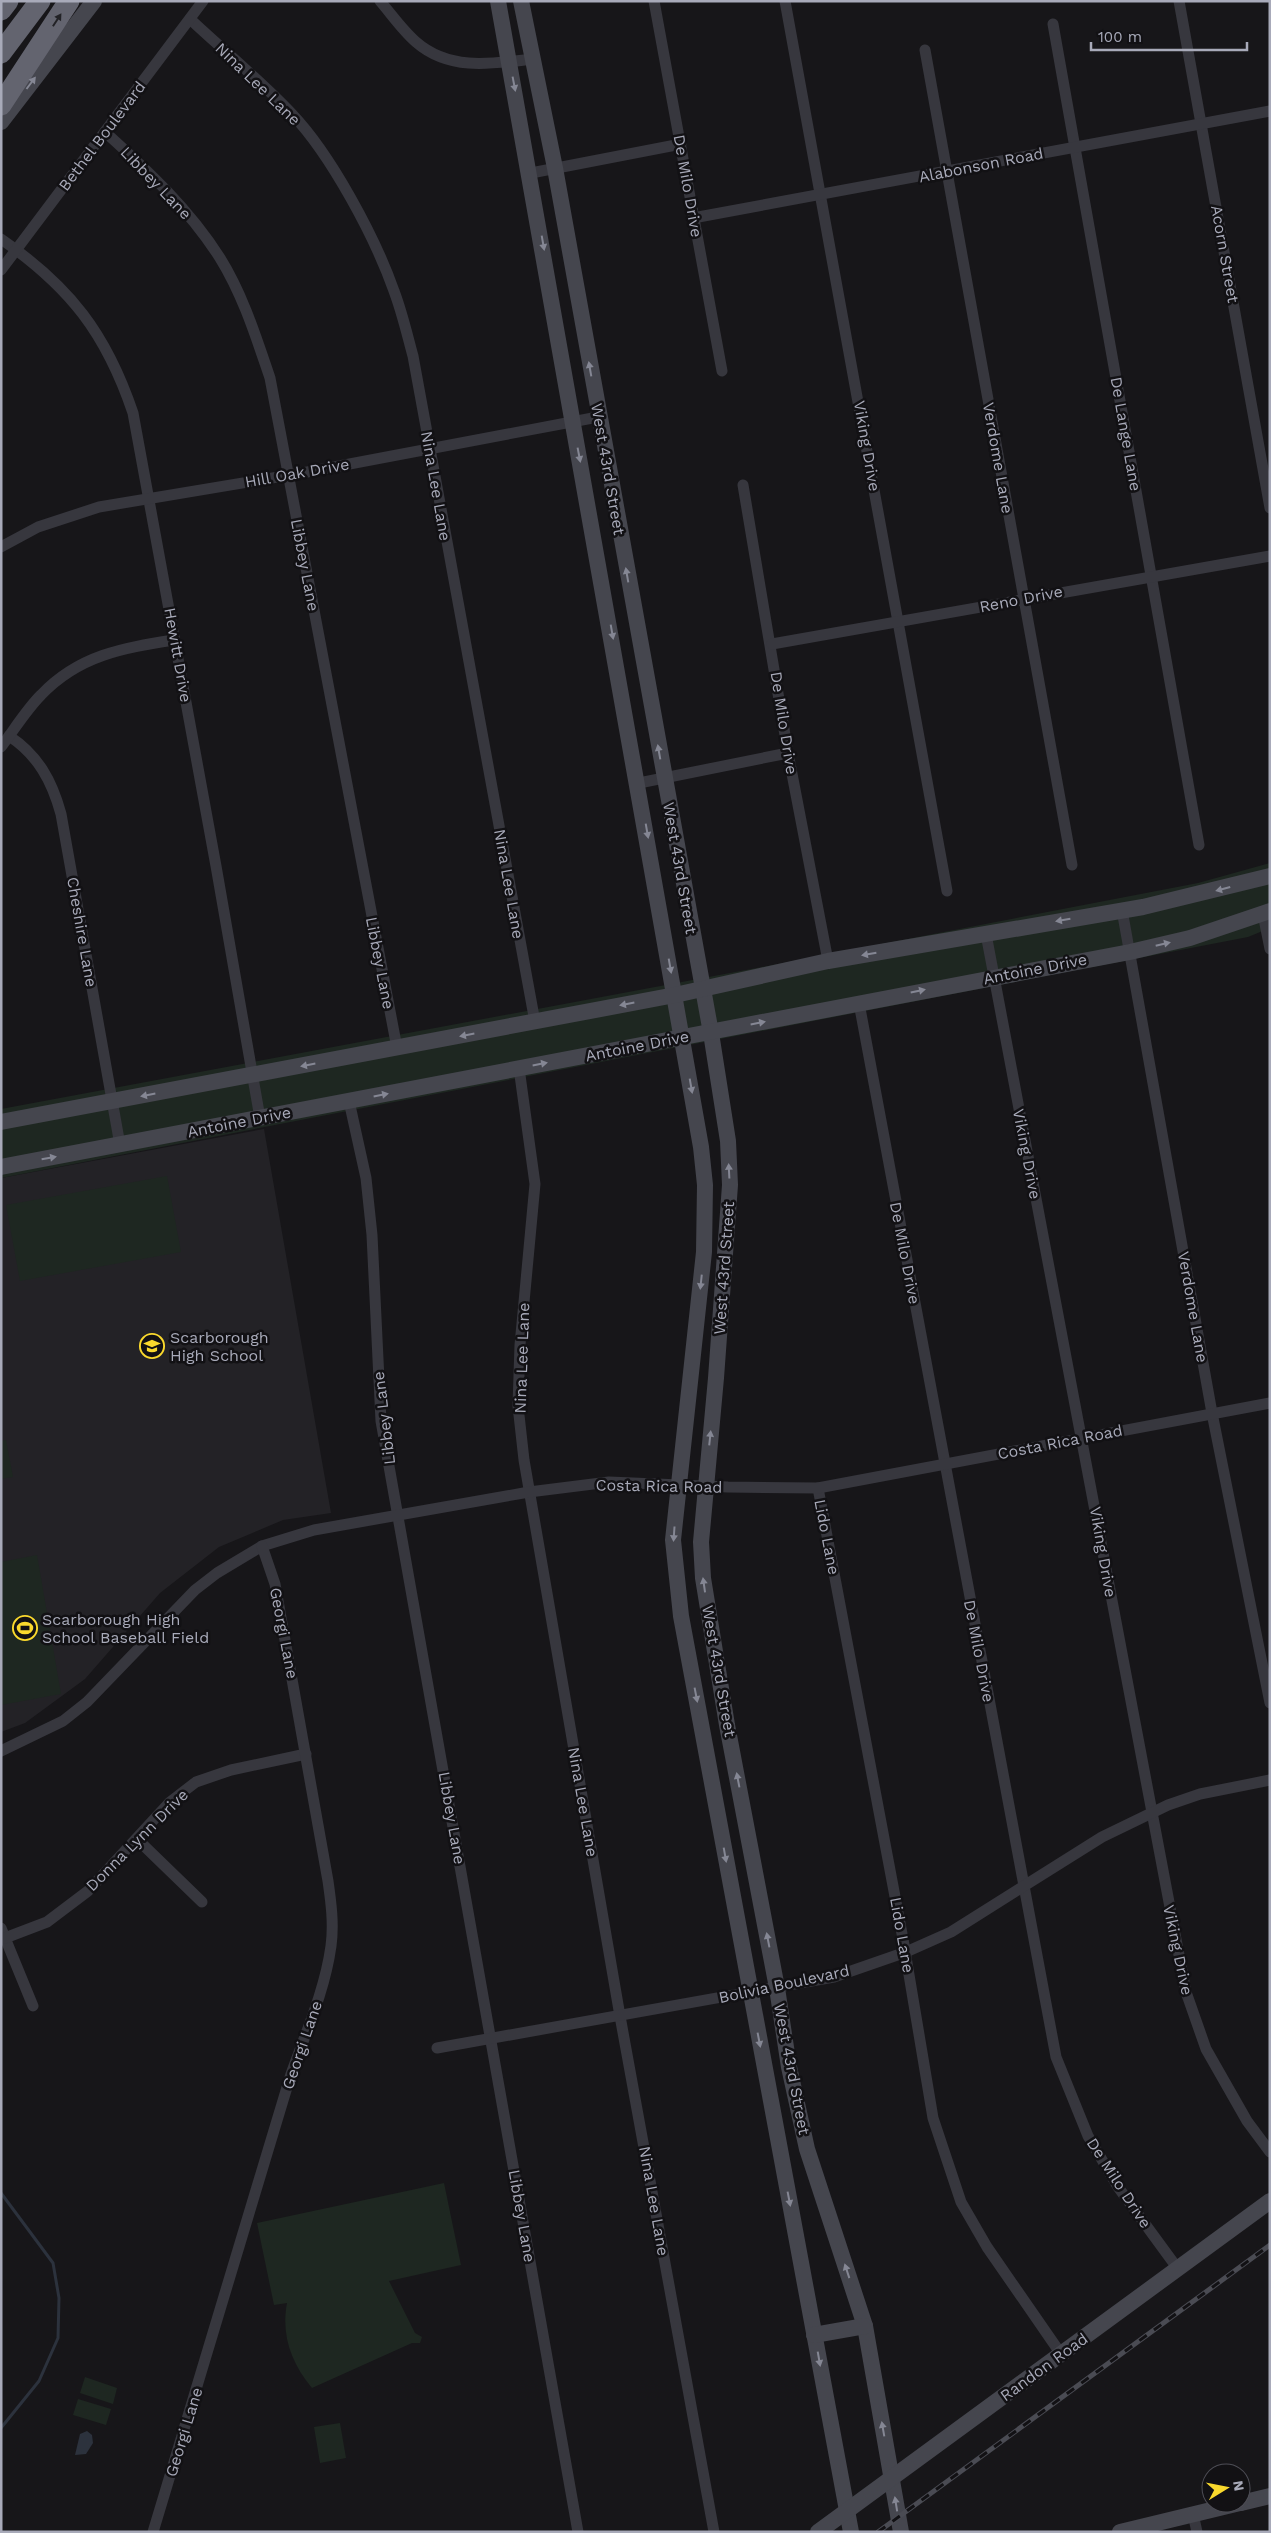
<svg xmlns="http://www.w3.org/2000/svg" width="1271" height="2533" viewBox="0 0 1271 2533" font-family="'Work Sans',sans-serif">
<style>
.built{fill:#232226}
.green{fill:#1e2721}
.water{fill:#2c323d}
.lines{fill:none;stroke-linecap:round;stroke-linejoin:round}
.stream{stroke:#2c323d;stroke-width:3}
.street{stroke:#37373e;stroke-width:11}
.secondary{stroke:#45464e;stroke-width:16}
.highway{stroke:#63646f;stroke-width:21}
.rail-casing{stroke:#4a4b53;stroke-width:5}
.rail{stroke:#121114;stroke-width:3;stroke-dasharray:9;stroke-linecap:butt}
.oneway{fill:#222226}
.oneway2{fill:#858794}
.labels{text-anchor:middle;dominant-baseline:central;stroke-width:5;stroke-linejoin:round;paint-order:stroke}
.street-label{font-size:16px;fill:#a8aab9;stroke:#121114}
.poi-label{font-size:16px;fill:#a8aab9;stroke:#121114;text-anchor:start}
</style>
<rect width="100%" height="100%" fill="#171619"/>
<!-- built -->
<path class="built" d="M264,1129L331,1513L283,1520L219,1547L160,1593L85,1679L25,1723L1,1732V1178Z"/>
<!-- green -->
<g class="green">
<path d="M1270,863V928L1248,937L1,1178V1109L762,967L1198,883Z"/>
<path d="M167,1176L181,1252L20,1281L6,1205Z"/>
<path d="M6,1440L13,1477L1,1479V1441Z"/>
<path d="M37,1555L61,1694L1,1705V1562Z"/>
<path d="M444,2183L461,2265L389,2281L415,2333L422,2337L420,2343H412L312,2388C291,2363 281,2335 287,2303L274,2305L257,2223Z"/>
<path d="M85,2377L117,2388L113,2404L80,2393Z"/>
<path d="M78,2399L111,2409L106,2425L73,2415Z"/>
<path d="M340,2423L346,2458L320,2463L314,2427Z"/>
</g>
<!-- water -->
<path class="water" d="M87,2431L92,2435L93,2443L86,2454L75,2455L80,2434Z"/>
<g class="lines">
<!-- stream -->
<path class="stream" d="M1,2193L53,2263L59,2298L58,2338L39,2381L1,2428"/>
<!-- street -->
<g class="street">
<path d="M380,1C392,15 403,31 416,42C449,71 492,64 532,59"/>
<path d="M654,1L722,371"/>
<path d="M785,1L947,891"/>
<path d="M1179,1L1270,508"/>
<path d="M190,19C224,51 260,80 292,114C331,155 375,237 394,291C402,312 407,334 413,356L535,1022"/>
<path d="M1053,24L1199,845"/>
<path d="M925,50L1072,865"/>
<path d="M105,132C147,170 189,209 220,258C243,295 256,337 270,378L397,1048"/>
<path d="M531,173L681,144"/>
<path d="M693,218L1270,111"/>
<path d="M1,239C70,287 106,333 133,413L216,866L260,1118"/>
<path d="M1,270L203,1"/>
<path d="M743,485L788,753L828,961"/>
<path d="M1,547L38,527L99,507L302,473L598,417"/>
<path d="M772,644L1270,556"/>
<path d="M9,736C38,755 52,781 61,814L120,1145"/>
<path d="M1,747C14,730 26,710 41,695C79,655 123,648 174,640"/>
<path d="M639,783L788,753"/>
<path d="M1122,910L1212,1413L1270,1703"/>
<path d="M1263,914L1270,949"/>
<path d="M986,934L1186,1992L1206,2049L1247,2121L1270,2152"/>
<path d="M859,1003L1056,2057L1088,2136L1118,2187L1178,2269"/>
<path d="M519,1068L535,1184L520,1345L518,1406L524,1460L620,2016L714,2532"/>
<path d="M349,1101L366,1178L372,1235L381,1421L578,2532"/>
<path d="M818,1488L903,1939L933,2118L961,2202L987,2247L1061,2354"/>
<path d="M1,1751L63,1721L87,1702L195,1590L217,1573L262,1546L314,1530L529,1492L609,1482L728,1487L818,1488L1270,1403"/>
<path d="M137,1839L202,1902"/>
<path d="M1,1928L33,2006"/>
<path d="M5,1938L47,1922L88,1891L170,1802L196,1782L231,1770L306,1754"/>
<path d="M437,2048L834,1977L906,1952L951,1932L1102,1837L1168,1805L1200,1794L1270,1780"/>
<path d="M1193,2514L1197,2532"/>
<path d="M153,2532L291,2074C306,2032 325,1990 331,1946C334,1924 331,1902 328,1881L275,1584L262,1546"/>
</g>
<!-- secondary -->
<g class="secondary">
<path d="M498,1C568,383 635,765 701,1147L705,1185L704,1252L673,1540L681,1616L851,2532"/>
<path d="M521,1L555,168L711,1033L728,1141L730,1185L716,1378L701,1542L703,1578L727,1725L777,1988L789,2067L807,2149L865,2326L901,2532"/>
<path d="M1,122L94,1"/>
<path d="M1,1122L675,995L828,961L1143,907L1270,876"/>
<path d="M1,1167L1130,952L1190,938L1270,911"/>
<path d="M814,2335L865,2326"/>
<path d="M1241,2503L1270,2496"/>
<path d="M818,2532L1270,2201"/>
<path d="M1120,2532L1240,2503"/>
</g>
<!-- highway -->
<g class="highway">
<path d="M1,10L8,1"/>
<path d="M1,53L40,1"/>
<path d="M1,105L69,1"/>
</g>
<defs>
<path id="rail" d="M878,2532L1270,2245"/>
</defs>
<!-- rail casing -->
<use href="#rail" class="rail-casing"/>
<!-- rail -->
<use href="#rail" class="rail"/>
</g>
<!-- one-way arrows -->
<defs><path id="oneway-solid" d="M-6-.8H1V-3.2L6.5 0L1 3.2V.8H-6Z" transform="scale(1.25)"/></defs>
<use class="oneway" href="#oneway-solid" transform="translate(57 20) rotate(-57)"/>
<g class="oneway2">
<use href="#oneway-solid" transform="translate(31 83) rotate(-53)"/>
<use href="#oneway-solid" transform="translate(514 84) rotate(79)"/>
<use href="#oneway-solid" transform="translate(543 243) rotate(80)"/>
<use href="#oneway-solid" transform="translate(590 369) rotate(-100)"/>
<use href="#oneway-solid" transform="translate(579 455) rotate(79)"/>
<use href="#oneway-solid" transform="translate(627 575) rotate(-100)"/>
<use href="#oneway-solid" transform="translate(612 632) rotate(80)"/>
<use href="#oneway-solid" transform="translate(659 752) rotate(-100)"/>
<use href="#oneway-solid" transform="translate(647 831) rotate(80)"/>
<use href="#oneway-solid" transform="translate(1223 889) rotate(165)"/>
<use href="#oneway-solid" transform="translate(1063 920) rotate(170)"/>
<use href="#oneway-solid" transform="translate(1163 944) rotate(-13)"/>
<use href="#oneway-solid" transform="translate(869 954) rotate(170)"/>
<use href="#oneway-solid" transform="translate(670 966) rotate(80)"/>
<use href="#oneway-solid" transform="translate(918 991) rotate(-12)"/>
<use href="#oneway-solid" transform="translate(627 1004) rotate(169)"/>
<use href="#oneway-solid" transform="translate(758 1023) rotate(-11)"/>
<use href="#oneway-solid" transform="translate(467 1035) rotate(169)"/>
<use href="#oneway-solid" transform="translate(540 1064) rotate(-11)"/>
<use href="#oneway-solid" transform="translate(308 1065) rotate(169)"/>
<use href="#oneway-solid" transform="translate(691 1086) rotate(80)"/>
<use href="#oneway-solid" transform="translate(148 1095) rotate(169)"/>
<use href="#oneway-solid" transform="translate(381 1095) rotate(-11)"/>
<use href="#oneway-solid" transform="translate(49 1158) rotate(-10)"/>
<use href="#oneway-solid" transform="translate(729 1171) rotate(-93)"/>
<use href="#oneway-solid" transform="translate(701 1282) rotate(96)"/>
<use href="#oneway-solid" transform="translate(710 1438) rotate(-84)"/>
<use href="#oneway-solid" transform="translate(674 1534) rotate(94)"/>
<use href="#oneway-solid" transform="translate(704 1585) rotate(-98)"/>
<use href="#oneway-solid" transform="translate(696 1695) rotate(79)"/>
<use href="#oneway-solid" transform="translate(738 1780) rotate(-101)"/>
<use href="#oneway-solid" transform="translate(725 1855) rotate(80)"/>
<use href="#oneway-solid" transform="translate(768 1940) rotate(-101)"/>
<use href="#oneway-solid" transform="translate(759 2040) rotate(79)"/>
<use href="#oneway-solid" transform="translate(789 2199) rotate(79)"/>
<use href="#oneway-solid" transform="translate(847 2271) rotate(-108)"/>
<use href="#oneway-solid" transform="translate(819 2359) rotate(80)"/>
<use href="#oneway-solid" transform="translate(883 2429) rotate(-100)"/>
<use href="#oneway-solid" transform="translate(896 2504) rotate(-99)"/>
</g>
<!-- icons -->
<defs>
<symbol id="school-ring" viewBox="-11 -11 22 22"><circle r="9.5" fill="#121114" stroke="#fad92d" stroke-width="1.5"/><path d="M0-5L7-2L0 1L-7-2ZM-4 1L0 2.5L4 1V4Q0 6-4 4Z" fill="#fad92d"/></symbol>
<symbol id="stadium-ring" viewBox="-11 -11 22 22"><circle r="9.5" fill="#121114" stroke="#fad92d" stroke-width="1.5"/><path d="M0-5a6.5 5 0 1 0 0 10a6.5 5 0 1 0 0-10ZM-3.5-1.8h7v3.6h-7Z" fill="#fad92d"/></symbol>
</defs>
<g fill-rule="evenodd">
<use href="#school-ring" x="138" y="1332" width="28" height="28"/>
<use href="#stadium-ring" x="11" y="1614" width="28" height="28"/>
</g>
<g class="labels">
<!-- street labels -->
<g class="street-label">
<text transform="translate(258 84) rotate(44)">Nina Lee Lane</text>
<text transform="translate(102 136) rotate(-53)">Bethel Boulevard</text>
<text transform="translate(981 165) rotate(-11)">Alabonson Road</text>
<text transform="translate(156 183) rotate(46)">Libbey Lane</text>
<text transform="translate(688 186) rotate(80)">De Milo Drive</text>
<text transform="translate(1225 254) rotate(80)">Acorn Street</text>
<text transform="translate(1126 434) rotate(80)">De Lange Lane</text>
<text transform="translate(867 446) rotate(80)">Viking Drive</text>
<text transform="translate(998 458) rotate(80)">Verdome Lane</text>
<text transform="translate(608 469) rotate(80)">West 43rd Street</text>
<text transform="translate(297 473) rotate(-10)">Hill Oak Drive</text>
<text transform="translate(436 486) rotate(80)">Nina Lee Lane</text>
<text transform="translate(305 565) rotate(79)">Libbey Lane</text>
<text transform="translate(1021 599) rotate(-11)">Reno Drive</text>
<text transform="translate(178 655) rotate(80)">Hewitt Drive</text>
<text transform="translate(784 723) rotate(81)">De Milo Drive</text>
<text transform="translate(680 868) rotate(80)">West 43rd Street</text>
<text transform="translate(509 884) rotate(80)">Nina Lee Lane</text>
<text transform="translate(82 932) rotate(80)">Cheshire Lane</text>
<text transform="translate(380 963) rotate(79)">Libbey Lane</text>
<text transform="translate(1035 969) rotate(-11)">Antoine Drive</text>
<text transform="translate(637 1046) rotate(-11)">Antoine Drive</text>
<text transform="translate(239 1122) rotate(-11)">Antoine Drive</text>
<text transform="translate(1027 1154) rotate(79)">Viking Drive</text>
<text transform="translate(905 1253) rotate(79)">De Milo Drive</text>
<text transform="translate(724 1268) rotate(-86)">West 43rd Street</text>
<text transform="translate(1193 1307) rotate(80)">Verdome Lane</text>
<text transform="translate(522 1358) rotate(-88)">Nina Lee Lane</text>
<text transform="translate(384 1418) rotate(-97)">Libbey Lane</text>
<text transform="translate(1060 1442) rotate(-11)">Costa Rica Road</text>
<text transform="translate(659 1486) rotate(1)">Costa Rica Road</text>
<text transform="translate(827 1537) rotate(79)">Lido Lane</text>
<text transform="translate(1103 1552) rotate(80)">Viking Drive</text>
<text transform="translate(284 1633) rotate(79)">Georgi Lane</text>
<text transform="translate(979 1651) rotate(79)">De Milo Drive</text>
<text transform="translate(719 1671) rotate(80)">West 43rd Street</text>
<text transform="translate(583 1802) rotate(80)">Nina Lee Lane</text>
<text transform="translate(452 1818) rotate(80)">Libbey Lane</text>
<text transform="translate(137 1840) rotate(-45)">Donna Lynn Drive</text>
<text transform="translate(902 1935) rotate(80)">Lido Lane</text>
<text transform="translate(1178 1950) rotate(78)">Viking Drive</text>
<text transform="translate(784 1984) rotate(-12)">Bolivia Boulevard</text>
<text transform="translate(302 2045) rotate(-71)">Georgi Lane</text>
<text transform="translate(792 2069) rotate(79)">West 43rd Street</text>
<text transform="translate(1119 2183) rotate(57)">De Milo Drive</text>
<text transform="translate(654 2201) rotate(80)">Nina Lee Lane</text>
<text transform="translate(522 2216) rotate(80)">Libbey Lane</text>
<text transform="translate(1044 2367) rotate(-36)">Randon Road</text>
<text transform="translate(184 2432) rotate(-73)">Georgi Lane</text>
</g>
<!-- poi labels -->
<g class="poi-label">
<text x="170" y="1337">Scarborough<tspan x="170" dy="18">High School</tspan></text>
<text x="42" y="1619">Scarborough High<tspan x="42" dy="18">School Baseball Field</tspan></text>
</g>
</g>
<!-- border -->
<rect width="1271" height="2533" fill="none" stroke="#a8aab9" stroke-width="5"/>
<!-- north arrow -->
<g transform="translate(1226 2488) rotate(80)"><circle r="24" fill="#121114" stroke="#4e4e56"/>
<path d="M0-4L9 19L0 12L-9 19Z" fill="#fad92d"/>
<text y="-8" font-size="14" font-weight="bold" text-anchor="middle" fill="#a8aab9">N</text>
</g>
<!-- scale -->
<path d="M1091 42v8h156v-8" fill="none" stroke="#a8aab9" stroke-width="2.5"/>
<text x="1098" y="42" font-size="15" fill="#a8aab9" stroke="#121114" stroke-width="4" paint-order="stroke">100 m</text>
</svg>
